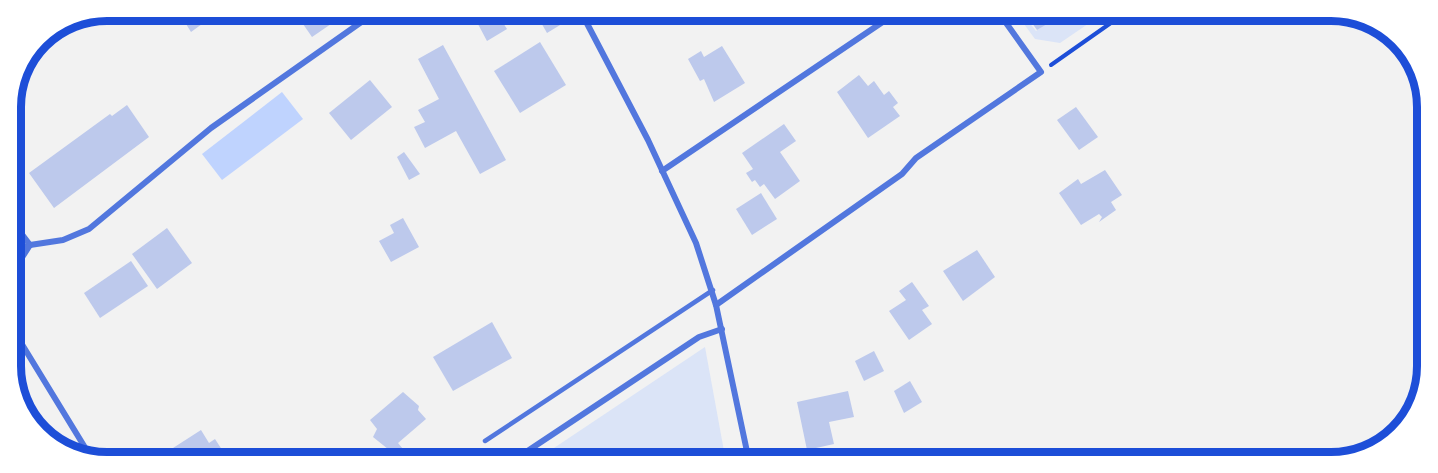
<svg xmlns="http://www.w3.org/2000/svg" width="1438" height="473" viewBox="0 0 1438 473" font-family="Lato,sans-serif">
<style>
.green{fill:#dbe4f7}
.water{fill:#bfd3fe}
.building{fill:#bdc9ec}
.lines{fill:none;stroke-linecap:round;stroke-linejoin:round}
.path{stroke:#1d4ed8;stroke-width:4}
.service{stroke:#5277de;stroke-width:4.5}
.minor{stroke:#5277de;stroke-width:6}
.rim{fill:none;stroke:#1d4ed8;stroke-width:8}
</style>
<rect width="100%" height="100%" fill="#f2f2f2"/>
<!-- green -->
<g class="green">
<path d="M1016,13H1039L1028,21L1036,31L1061,13H1104L1060,43L1035,39Z"/>
<path d="M705,347L724,451L704,461L536,460Z"/>
</g>
<!-- water -->
<path class="water" d="M282,92L303,119L222,180L202,154Z"/>
<!-- building -->
<g class="building">
<path d="M178,11H220L191,32Z"/>
<path d="M294,11H350L312,37Z"/>
<path d="M471,11L496,12L507,29L487,41Z"/>
<path d="M535,12H566L570,19L547,33Z"/>
<path d="M1043,13H1061L1050,21Z"/>
<path d="M1041,16L1047,24L1037,30L1032,23Z"/>
<path d="M68,27H69L32,54L39,39Z"/>
<path d="M540,42L566,85L520,113L494,71Z"/>
<path d="M443,45L506,160L480,174L456,131L425,148L414,127L425,122L418,110L439,99L418,59Z"/>
<path d="M722,46L745,83L714,102L704,79L700,81L688,59L701,51L704,57Z"/>
<path d="M859,75L868,86L874,81L884,95L889,91L898,103L893,107L900,116L868,138L837,92Z"/>
<path d="M370,80L392,107L351,140L329,113Z"/>
<path d="M127,105L149,137L54,208L29,173L110,114L112,116Z"/>
<path d="M1076,107L1098,137L1079,150L1057,120Z"/>
<path d="M784,124L796,141L780,152L800,181L775,199L764,184L760,187L755,180L752,182L746,173L753,169L742,153Z"/>
<path d="M404,152L420,174L409,180L397,157Z"/>
<path d="M1105,170L1122,195L1111,202L1116,210L1099,222L1102,217L1099,214L1081,225L1059,193L1078,179L1081,184Z"/>
<path d="M761,193L777,219L752,235L736,209Z"/>
<path d="M403,218L419,247L391,262L379,241L394,233L390,225Z"/>
<path d="M167,228L192,263L157,289L132,254Z"/>
<path d="M977,250L995,277L963,301L943,271Z"/>
<path d="M131,261L148,286L100,318L84,293Z"/>
<path d="M912,282L929,306L922,310L932,324L909,340L889,311L906,300L899,291Z"/>
<path d="M492,322L512,358L453,391L433,357Z"/>
<path d="M874,351L884,371L864,381L855,361Z"/>
<path d="M910,381L922,402L904,413L894,391Z"/>
<path d="M848,391L854,417L829,422L834,444L807,450L797,402Z"/>
<path d="M403,392L419,406L418,410L426,419L398,443L412,460H384L381,456L388,449L373,437L377,429L370,420Z"/>
<path d="M201,430L209,443L215,439L228,459H180L173,448Z"/>
</g>
<g class="lines">
<!-- path -->
<path class="path" d="M1051,65L1125,13"/>
<!-- service -->
<g class="service">
<path d="M12,250L29,245"/>
<path d="M485,441L713,290"/>
</g>
<!-- minor -->
<g class="minor">
<path d="M581,12L648,140L696,243L716,305L749,461"/>
<path d="M662,171L896,13"/>
<path d="M11,220L30,245"/>
<path d="M30,245L63,240L89,229L211,128L377,11"/>
<path d="M12,273L30,245"/>
<path d="M716,305L902,174L916,158L1041,72L999,13"/>
<path d="M12,328L92,459"/>
<path d="M514,460L699,337L722,329"/>
</g>
</g>
<!-- crop -->
<path d="M0 0H1438V473H0ZM107 21H1331A86 86 0 0 1 1417 107V366A86 86 0 0 1 1331 452H107A86 86 0 0 1 21 366V107A86 86 0 0 1 107 21Z" fill="#fff" fill-rule="evenodd"/>
<path class="rim" d="M107 21H1331A86 86 0 0 1 1417 107V366A86 86 0 0 1 1331 452H107A86 86 0 0 1 21 366V107A86 86 0 0 1 107 21Z"/>
</svg>
